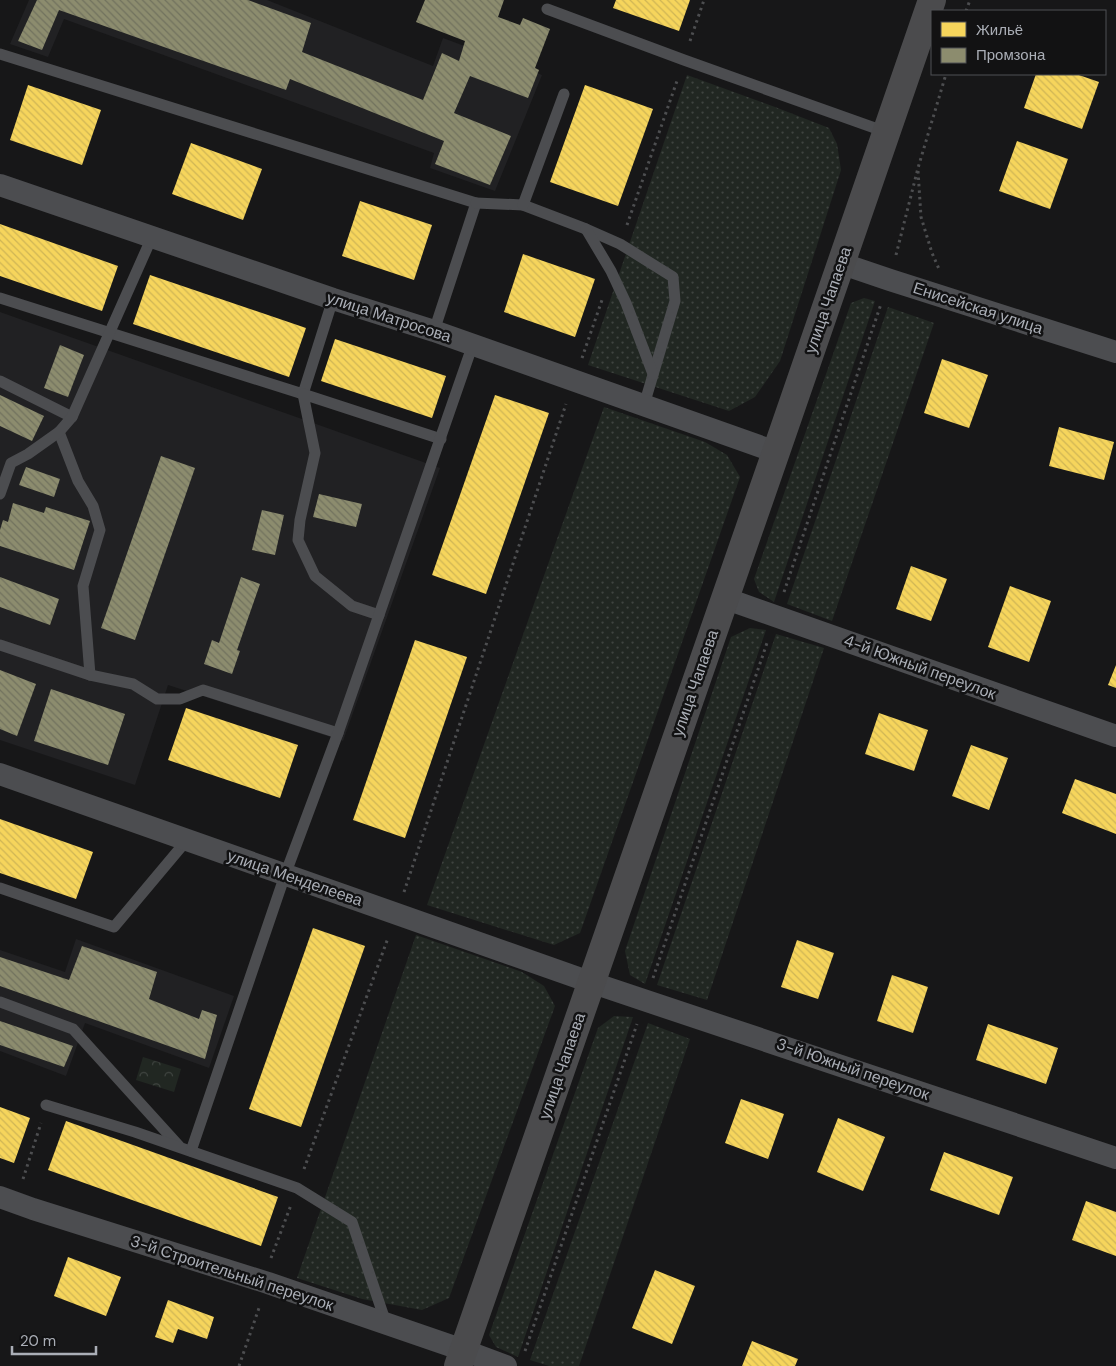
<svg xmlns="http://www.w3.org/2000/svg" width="1116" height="1366" viewBox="0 0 1116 1366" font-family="'DM Sans',sans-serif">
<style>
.built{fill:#212123}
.grass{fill:url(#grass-dots)}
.forest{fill:url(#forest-crowns)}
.homes{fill:url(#homes-back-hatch)}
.industry{fill:url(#industry-back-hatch)}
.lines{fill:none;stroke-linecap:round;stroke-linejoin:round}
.path{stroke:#4d4e50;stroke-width:3;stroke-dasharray:2.5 4;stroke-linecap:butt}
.service{stroke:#4c4d50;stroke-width:11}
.minor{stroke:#4c4d50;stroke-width:22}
.secondary{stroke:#4b4b4d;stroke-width:28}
.labels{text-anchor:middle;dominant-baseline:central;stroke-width:5;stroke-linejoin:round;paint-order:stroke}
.street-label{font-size:16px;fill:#aaaeb6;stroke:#121213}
</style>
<defs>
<pattern id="grass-dots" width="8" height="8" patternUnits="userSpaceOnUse" patternTransform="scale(1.25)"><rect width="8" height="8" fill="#212722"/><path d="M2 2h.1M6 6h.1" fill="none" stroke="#3f4440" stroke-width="1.8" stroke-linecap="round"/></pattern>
<pattern id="forest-crowns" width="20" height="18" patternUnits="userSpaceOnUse" patternTransform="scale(1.25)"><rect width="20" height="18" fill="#212722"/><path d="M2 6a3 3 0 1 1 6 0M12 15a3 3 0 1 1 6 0" fill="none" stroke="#3f4440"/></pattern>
<pattern id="homes-back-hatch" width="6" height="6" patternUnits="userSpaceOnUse" patternTransform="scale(1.25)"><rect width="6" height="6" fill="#f6d55c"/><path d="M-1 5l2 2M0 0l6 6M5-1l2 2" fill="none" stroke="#cfb555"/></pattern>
<pattern id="industry-back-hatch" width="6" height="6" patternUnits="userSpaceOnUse" patternTransform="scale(1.25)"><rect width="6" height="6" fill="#8c8c6e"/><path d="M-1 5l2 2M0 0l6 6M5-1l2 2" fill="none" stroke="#71725e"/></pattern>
</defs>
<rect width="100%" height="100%" fill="#171718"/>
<!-- built -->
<g class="built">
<path d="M29,0H267L433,66L443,38L542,75L495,191L430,168L434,153L64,19L48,57L10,44Z"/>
<path d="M0,312L440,468L343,741L168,685L135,785L0,740Z"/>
<path d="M76,939L234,996L209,1068L85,1023L66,1076L0,1051V950L65,972Z"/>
</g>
<!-- grass -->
<g class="grass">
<path d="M687,75L775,107L829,128L837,144L841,170L780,361L755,397L729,411L588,365Z"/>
<path d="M864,298L875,301L774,602L759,592L754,579L851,303Z"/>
<path d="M888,307L934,323L832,621L787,604Z"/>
<path d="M604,407L705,442L727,455L740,477L580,933L554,945L427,905Z"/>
<path d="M750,628L766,630L645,984L630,975L625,951L731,637Z"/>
<path d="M776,634L824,648L707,1000L657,985Z"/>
<path d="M416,935L522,972L544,986L555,1006L449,1298L422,1310L362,1299L297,1278Z"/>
<path d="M614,1016L633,1017L518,1357L496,1347L489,1335L598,1028Z"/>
<path d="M648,1023L690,1039L579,1366H549L530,1360Z"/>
</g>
<!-- forest -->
<path class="forest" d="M143,1057L181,1069L174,1092L136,1080Z"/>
<!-- homes -->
<g class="homes">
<path d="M616,0H690L679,31L613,8Z"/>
<path d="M1036,74H1076L1099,82L1082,129L1024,108Z"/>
<path d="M28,85L101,110L82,165L10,140Z"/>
<path d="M585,85L653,109L618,206L550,182Z"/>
<path d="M1017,141L1068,159L1050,209L999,191Z"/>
<path d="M191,143L262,169L243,220L172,194Z"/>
<path d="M360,201L432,225L414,280L342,256Z"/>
<path d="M0,224L118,266L102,311L0,276Z"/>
<path d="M523,254L595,279L575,337L504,312Z"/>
<path d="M150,275L306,328L289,377L133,324Z"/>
<path d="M335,339L446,376L432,418L321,381Z"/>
<path d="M942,359L988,375L969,428L924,413Z"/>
<path d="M495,395L549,413L486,594L432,575Z"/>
<path d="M1059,427L1114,442L1104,480L1049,466Z"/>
<path d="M911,566L947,579L931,621L896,609Z"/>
<path d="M1010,586L1051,601L1029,662L988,647Z"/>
<path d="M415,640L467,657L405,838L353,820Z"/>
<path d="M1116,665V688L1108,685Z"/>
<path d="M186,708L298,745L280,798L168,760Z"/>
<path d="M879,713L928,730L914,771L865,754Z"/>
<path d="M971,745L1008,758L989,810L952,796Z"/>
<path d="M1075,779L1116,794V834L1062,813Z"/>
<path d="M0,819L93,852L76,899L0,873Z"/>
<path d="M313,928L365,946L301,1127L249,1109Z"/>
<path d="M797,940L834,953L818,999L781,987Z"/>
<path d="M892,975L928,987L913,1033L877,1021Z"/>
<path d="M988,1024L1058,1048L1046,1084L976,1060Z"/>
<path d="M741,1099L784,1114L768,1159L725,1143Z"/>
<path d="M0,1107L30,1118L14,1163L0,1158Z"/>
<path d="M838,1118L885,1137L863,1191L817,1172Z"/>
<path d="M66,1121L278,1197L261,1246L48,1170Z"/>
<path d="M944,1152L1013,1177L999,1215L930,1190Z"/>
<path d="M1086,1201L1116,1212V1256L1072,1240Z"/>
<path d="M68,1257L121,1277L106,1316L54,1296Z"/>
<path d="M655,1270L695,1286L672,1344L632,1328Z"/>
<path d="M168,1300L214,1317L207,1339L178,1329L173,1343L155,1337Z"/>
<path d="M752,1341L798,1359L795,1366H742Z"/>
</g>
<!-- industry -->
<g class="industry">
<path d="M37,0H248L311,23L302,52L423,100L442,53L459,61L465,41L416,22L425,0H504L498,17L520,25L523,18L550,29L535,68L539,70L528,98L470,76L454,113L511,136L490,185L435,164L444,141L290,79L286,90L59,10L42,50L18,41Z"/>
<path d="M60,345L84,355L68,397L44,388Z"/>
<path d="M0,395L44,416L32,441L0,426Z"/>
<path d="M161,456L195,468L135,640L101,628Z"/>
<path d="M26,467L60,479L54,497L19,485Z"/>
<path d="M319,494L362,504L356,527L313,517Z"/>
<path d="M13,503L44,513L46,507L90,521L74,570L0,546V530L3,520L8,522Z"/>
<path d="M262,510L284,515L275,555L252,550Z"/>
<path d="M0,577L59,599L50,625L0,607Z"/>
<path d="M241,577L260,584L237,650L240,651L232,674L204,664L212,640L219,643Z"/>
<path d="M0,670L36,684L17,736L0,729Z"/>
<path d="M51,689L125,714L108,765L34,741Z"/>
<path d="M82,946L157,972L149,999L199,1019L202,1010L217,1015L205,1059L0,986V957L69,980Z"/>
<path d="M0,1021L73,1046L64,1067L0,1045Z"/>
</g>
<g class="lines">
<!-- path -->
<g class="path">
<path d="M966,11L970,0"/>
<path d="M690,41L704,0"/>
<path d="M918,171L921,217L932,253L939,269"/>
<path d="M627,225L678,78"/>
<path d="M896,255L918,168L946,74"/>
<path d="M582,358L602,300"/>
<path d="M784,592L881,304"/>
<path d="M404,892L566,404"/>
<path d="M653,978L768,640"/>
<path d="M304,1169L388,938"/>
<path d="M23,1179L41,1123"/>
<path d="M271,1258L291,1205"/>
<path d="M525,1351L637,1024"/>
<path d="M239,1366L259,1308"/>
</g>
<!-- service -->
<g class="service">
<path d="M547,9L684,60L886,132"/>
<path d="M0,54L476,203L434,331"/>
<path d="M476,203L523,205L586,229L620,244L673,277L675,301L644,405"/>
<path d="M523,205L564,94"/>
<path d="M586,229L611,271L626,303L653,374"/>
<path d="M0,298L303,394L333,299"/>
<path d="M0,381L72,417"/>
<path d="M59,432L78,481L93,506L100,530L83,586L90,675"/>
<path d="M0,494L11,463L28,454L59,432L72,417L152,237"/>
<path d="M379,615L352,606L315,576L298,540L300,520L315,453L303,394L441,439"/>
<path d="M0,645L90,675L133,684L157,699H180L203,690L338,733"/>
<path d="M0,888L114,927L187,840"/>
<path d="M0,1002L73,1029L179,1146"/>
<path d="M46,1105L135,1132L297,1188L352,1222L386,1323"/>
<path d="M191,1151L285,875L338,733L473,344"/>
</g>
<!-- minor -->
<g class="minor">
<path d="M0,185L333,299L434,331L776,452"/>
<path d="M840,263L890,280L1116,352"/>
<path d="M724,598L1116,736"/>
<path d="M0,774L590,982L1116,1158"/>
<path d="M0,1197L33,1209L268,1283L463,1350L506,1366"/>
</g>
<!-- secondary -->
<path class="secondary" d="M458,1366L776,452L932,0"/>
</g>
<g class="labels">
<!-- street labels -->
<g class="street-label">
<text transform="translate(828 300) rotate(-71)">улица Чапаева</text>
<text transform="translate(978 308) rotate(18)">Енисейская улица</text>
<text transform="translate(389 317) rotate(18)">улица Матросова</text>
<text transform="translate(920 667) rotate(20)">4-й Южный переулок</text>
<text transform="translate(695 683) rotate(-71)">улица Чапаева</text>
<text transform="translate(295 878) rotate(19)">улица Менделеева</text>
<text transform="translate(562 1066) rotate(-71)">улица Чапаева</text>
<text transform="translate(853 1069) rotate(19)">3-й Южный переулок</text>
<text transform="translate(232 1273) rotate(18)">3-й Строительный переулок</text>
</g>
</g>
<!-- legend -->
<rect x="931" y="10" width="175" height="65" fill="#121213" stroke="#4f5054"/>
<rect x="941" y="22" width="25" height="15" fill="#f6d55c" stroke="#4f5054"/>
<text x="976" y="35" font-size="15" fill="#aaaeb6">Жильё</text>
<rect x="941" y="48" width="25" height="15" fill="#8c8c6e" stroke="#4f5054"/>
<text x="976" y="60" font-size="15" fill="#aaaeb6">Промзона</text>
<!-- scale -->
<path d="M12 1346v8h84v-8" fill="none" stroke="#aaaeb6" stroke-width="2.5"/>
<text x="20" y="1346" font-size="15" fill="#aaaeb6" stroke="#121213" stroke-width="4" paint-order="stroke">20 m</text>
</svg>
